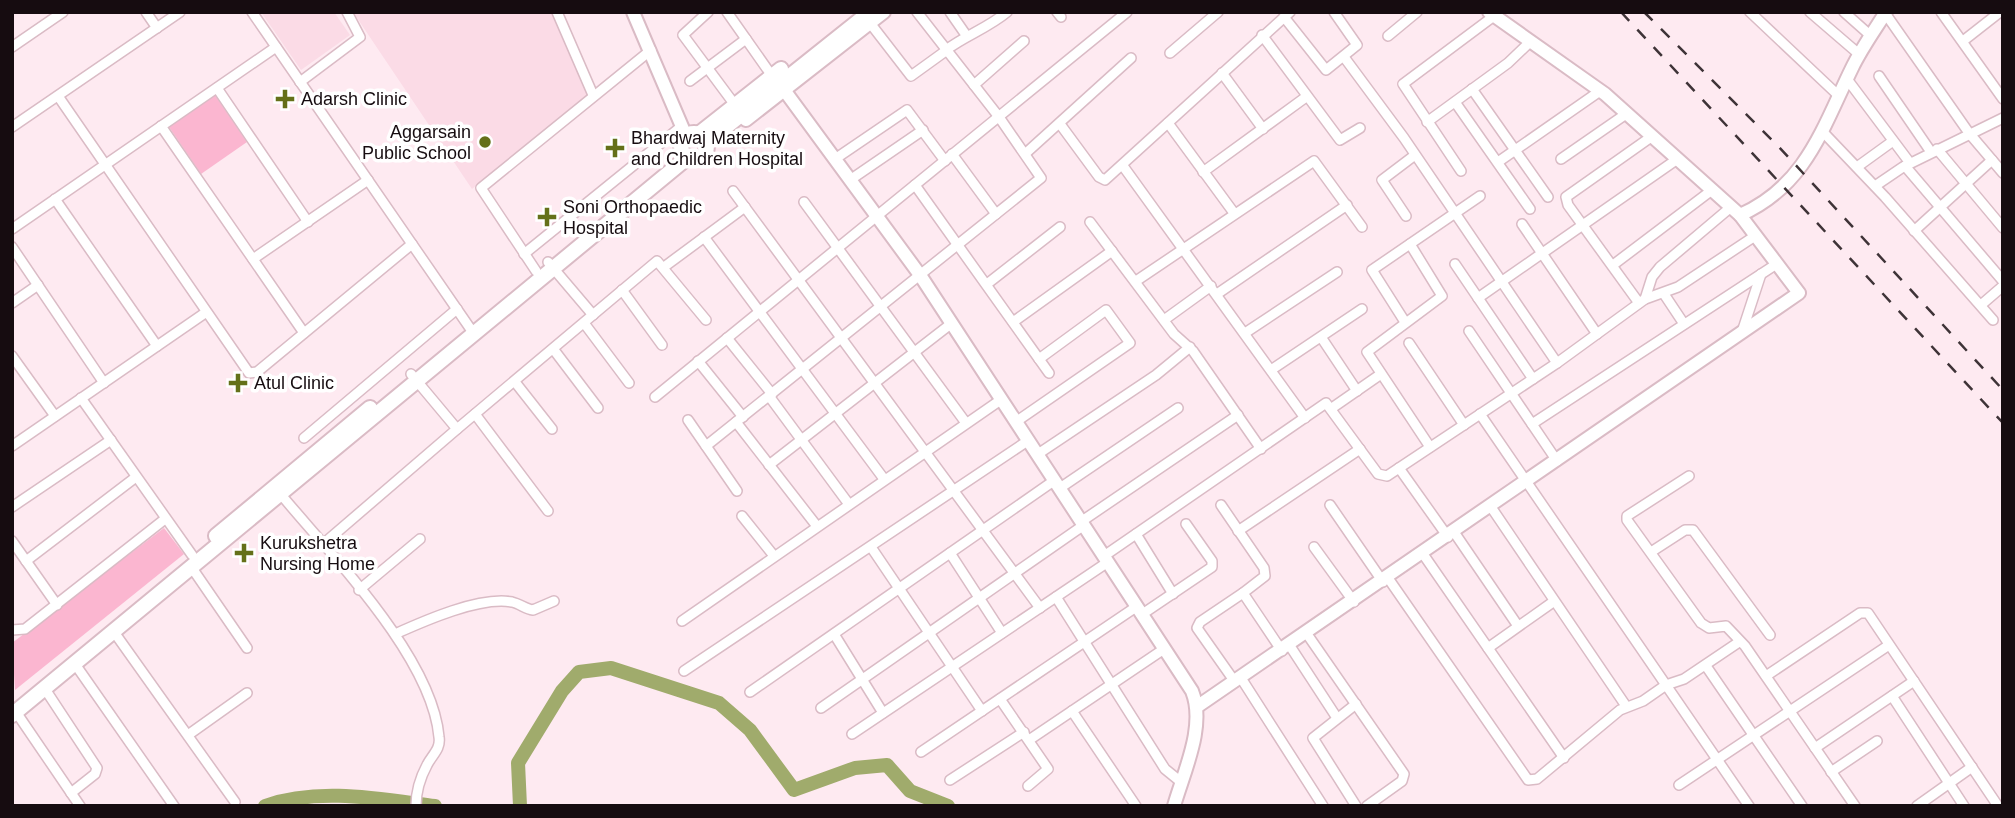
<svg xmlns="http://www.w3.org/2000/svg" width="2015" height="818" viewBox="0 0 2015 818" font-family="Arial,sans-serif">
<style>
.built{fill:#fbdbe6}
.green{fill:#fbb6d0}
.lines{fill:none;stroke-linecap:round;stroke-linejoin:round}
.river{stroke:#a0ab6c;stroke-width:14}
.street-casing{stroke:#dabbc5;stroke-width:12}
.secondary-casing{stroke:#dabbc5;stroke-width:16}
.primary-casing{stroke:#dabbc5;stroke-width:18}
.street{stroke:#fff;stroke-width:9}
.secondary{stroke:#fff;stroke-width:12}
.primary{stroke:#fff;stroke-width:14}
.rail{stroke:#3e3337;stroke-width:2.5;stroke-dasharray:12 12;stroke-linecap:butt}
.poi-dot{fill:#647019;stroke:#fff;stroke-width:2.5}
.labels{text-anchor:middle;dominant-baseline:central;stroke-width:7;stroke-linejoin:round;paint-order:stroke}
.poi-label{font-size:18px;fill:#160c10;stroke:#fff;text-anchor:start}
</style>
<rect width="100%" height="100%" fill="#feeaf1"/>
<!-- built -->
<g class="built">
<path d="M261,12H334L350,35L301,70Z"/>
<path d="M353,12H551L588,94L472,189Z"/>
</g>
<!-- green -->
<g class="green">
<path d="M215,95L247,142L201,174L169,127Z"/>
<path d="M164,528L184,554L15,690L12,643Z"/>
</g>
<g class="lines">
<!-- river -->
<g class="river">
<path d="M265,806C318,787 380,799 435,806"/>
<path d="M520,806L518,763L562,691L579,672L611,668L719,703L750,730L794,790L855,768L887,765L910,791L948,806"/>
</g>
<defs>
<g id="street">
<path d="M146,12L157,28"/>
<path d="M252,12L474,334"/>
<path d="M557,12L593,95"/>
<path d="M708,12L683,35L735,105"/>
<path d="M727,12L772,76"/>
<path d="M950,12L966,35"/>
<path d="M1057,12L1061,17"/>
<path d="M1750,12L1839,96"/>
<path d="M1810,12L1860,55"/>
<path d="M1844,12L1871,36"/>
<path d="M1941,12L2003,99"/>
<path d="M1885,13L1969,133L2003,173"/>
<path d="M1284,17L1326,70L1357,45L1334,12"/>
<path d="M870,23L911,76L947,50"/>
<path d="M1262,35L1340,140L1360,128"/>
<path d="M1388,36L1417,12"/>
<path d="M1963,41L2000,12"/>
<path d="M12,47L63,12"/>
<path d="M946,50C966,35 988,28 1007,12"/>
<path d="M1170,53L1218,12"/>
<path d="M1344,57L1404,138L1557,363"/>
<path d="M1222,73L1263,129"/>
<path d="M1879,76L1931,152"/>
<path d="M1847,79L1910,163"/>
<path d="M690,81L746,39"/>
<path d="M300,82L360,37L347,12"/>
<path d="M974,85L1024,41"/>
<path d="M217,88L308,222"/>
<path d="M1472,89L1548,197"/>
<path d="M58,96L249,373L257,372L412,244"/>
<path d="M1455,102L1530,209"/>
<path d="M1427,122L1508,63L1531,41"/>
<path d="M1168,123L1234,213"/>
<path d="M1060,124L1099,177L1105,180L1290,12"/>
<path d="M161,126L304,333"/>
<path d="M12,127L180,12"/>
<path d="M1822,131L1885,197L1993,320"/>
<path d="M1937,149L2003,228"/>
<path d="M1026,153L1131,58"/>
<path d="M952,154L996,214"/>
<path d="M835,159L907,110L945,161"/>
<path d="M1561,159L1626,114"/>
<path d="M1498,162L1600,91"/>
<path d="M1123,166L1305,418"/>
<path d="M1905,166L2003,281"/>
<path d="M1857,167L1893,141"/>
<path d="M1461,171L1403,84L1494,16"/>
<path d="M1203,172L1306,97"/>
<path d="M850,180L923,130"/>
<path d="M915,185L1049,373"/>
<path d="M1875,186L1903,167L2003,118"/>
<path d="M733,191L1040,608"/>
<path d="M55,199L157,346"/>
<path d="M804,202L966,423"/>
<path d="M1406,216L1382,180L1415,155"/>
<path d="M1090,222L1174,334L1193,351L1261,449"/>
<path d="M1522,224L1597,334"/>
<path d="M12,229L276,47"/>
<path d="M1914,231L1992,160"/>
<path d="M704,237L884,479"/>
<path d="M1410,244L1442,296L1367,352L1430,447"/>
<path d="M12,247L104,383"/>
<path d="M524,254L682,126"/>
<path d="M253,259L368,180"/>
<path d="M548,262L593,315"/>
<path d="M1455,264L1533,379"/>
<path d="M1613,265L1712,190"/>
<path d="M664,267L745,207"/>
<path d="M536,271L481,188L651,50"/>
<path d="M1136,281L1314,161L1362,227"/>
<path d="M987,284L1060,227"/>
<path d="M622,290L662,345"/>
<path d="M1217,294L1347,205"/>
<path d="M1664,294L1684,324"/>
<path d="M1478,298L1676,160"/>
<path d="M1645,299L1652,277L1660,267L1731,207"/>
<path d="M12,303L38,285"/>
<path d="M1639,303L1568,205L1566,197L1651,137"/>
<path d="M1981,305L2003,286"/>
<path d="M1164,320L1211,286"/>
<path d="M1013,322L1112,251"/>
<path d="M1405,322L1372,270L1480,196"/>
<path d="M584,323L629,383"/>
<path d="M1469,331L1557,461"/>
<path d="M1742,332L1761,274"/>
<path d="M1245,333L1337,272"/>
<path d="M1321,337L1357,391"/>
<path d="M727,338L772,394"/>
<path d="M1409,343L1464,425"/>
<path d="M554,350L598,408"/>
<path d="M12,356L55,416"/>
<path d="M698,361L743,417"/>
<path d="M1271,370L1362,309"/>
<path d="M411,374L457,429L657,261L706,320"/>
<path d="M515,382L552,429"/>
<path d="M769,396L848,503"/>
<path d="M655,397L1127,12"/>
<path d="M81,398L192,555"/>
<path d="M1332,408L1381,374"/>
<path d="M475,414L548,511"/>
<path d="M1480,414L1749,806"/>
<path d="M688,420L737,491"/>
<path d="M1017,421L1130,343L1106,310L1039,359"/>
<path d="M736,422L816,525"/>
<path d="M1532,424L1775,265"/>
<path d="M304,438L457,309"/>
<path d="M12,446L205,313"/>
<path d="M706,446L1041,178L999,117L917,12"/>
<path d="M1038,454L1156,375L1190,347"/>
<path d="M769,465L952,323"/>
<path d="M1399,468L1448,537"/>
<path d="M1689,476L1627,516V520L1701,623L1709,628L1726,626L1745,646L1855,806"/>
<path d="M1060,488L1178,408"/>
<path d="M278,491C329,553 432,656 439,737C441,749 432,755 427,765C420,778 416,791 416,806"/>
<path d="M1221,505L1264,568L1265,576L1243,593L1282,651"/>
<path d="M1330,505L1383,582"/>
<path d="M12,507L111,440"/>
<path d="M1491,507L1626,706"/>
<path d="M742,516L774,556"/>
<path d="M1082,521L1238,415"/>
<path d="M1238,531L1360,449"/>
<path d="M1454,532L1518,626"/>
<path d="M1136,534L1173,594"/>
<path d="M12,541L57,605"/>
<path d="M322,545L457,429"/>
<path d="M871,547L982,711"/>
<path d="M1314,547L1354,602"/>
<path d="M1651,552L1685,530H1693L1770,635"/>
<path d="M950,553L1002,633"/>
<path d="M1423,554L1564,758"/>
<path d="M1104,556L1326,403L1378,474L1387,476L1557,363L1645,299L1678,287L1755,236"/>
<path d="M26,561L136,477"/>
<path d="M192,568L247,648"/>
<path d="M1388,578L1528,780L1537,779L1620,710L1643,701L1666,685L1684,679L1739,642"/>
<path d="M359,590L420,539"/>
<path d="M1056,597L1165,769L1181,782"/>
<path d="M1141,615L1212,567V561L1186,524"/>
<path d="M682,621L1002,399"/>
<path d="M12,630L25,629L165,519"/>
<path d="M114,632L235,802"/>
<path d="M395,634C424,621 480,596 512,602C520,604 526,609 533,610L554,601"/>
<path d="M834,634L883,713"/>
<path d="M1307,634L1404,774L1402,781L1367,806"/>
<path d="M1290,646L1337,718"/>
<path d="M1488,648L1553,602"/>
<path d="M75,664L174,806"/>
<path d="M1706,666L1802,806"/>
<path d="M684,671L1029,440"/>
<path d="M1766,676L1860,613H1868L1998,806"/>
<path d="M1241,678L1323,806"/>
<path d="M1235,682L1197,628L1200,622L1243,593"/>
<path d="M45,689L97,768L95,774L71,793"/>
<path d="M750,692L1055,480"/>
<path d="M1892,696L1964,806"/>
<path d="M1000,699L1048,769L1028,786"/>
<path d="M821,708L1084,525"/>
<path d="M1072,711L1136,806"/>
<path d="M16,712L80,806"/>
<path d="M852,734L1108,562"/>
<path d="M188,735L247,693"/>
<path d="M1029,740L1164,649"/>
<path d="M1815,748L1914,681"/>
<path d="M921,752L1136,607"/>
<path d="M1831,772L1877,741"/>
<path d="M950,780L1024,732"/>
<path d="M1679,785L1889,645"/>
<path d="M1356,806L1313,738L1356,704"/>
<path d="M1917,806L1972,767"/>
</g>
<g id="secondary">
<path d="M633,12L686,136"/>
<path d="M1489,12L1605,94L1740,215C1806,186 1823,127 1852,68C1861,49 1874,31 1886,12"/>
<path d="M779,83L920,275L1192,691C1206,726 1184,771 1174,806"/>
<path d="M746,120L884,12"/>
<path d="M1198,706L1799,293L1740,215"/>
</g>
<g id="primary">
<circle cx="694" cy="146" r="13"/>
<path d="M700,133L781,69"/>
<path d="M707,142L870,12"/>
<path d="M216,536L370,408"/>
<path d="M12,715L688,157"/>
</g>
</defs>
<!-- street casing -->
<use href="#street" class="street-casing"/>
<!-- secondary casing -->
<use href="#secondary" class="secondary-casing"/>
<!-- primary casing -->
<use href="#primary" class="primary-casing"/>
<!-- street -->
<use href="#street" class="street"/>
<!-- secondary -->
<use href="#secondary" class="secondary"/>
<!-- primary -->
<use href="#primary" class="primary"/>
<!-- rail -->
<g class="rail">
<path d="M1621,12L2003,423"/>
<path d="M1644,12L1779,147L2003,390"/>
</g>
</g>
<!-- markers -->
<g class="poi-dot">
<path d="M281.5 88.5h7v7h7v7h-7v7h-7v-7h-7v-7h7z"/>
<circle cx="485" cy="142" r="7"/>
<path d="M611.5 137.5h7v7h7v7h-7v7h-7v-7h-7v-7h7z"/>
<path d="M543.5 206.5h7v7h7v7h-7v7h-7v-7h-7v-7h7z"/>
<path d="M234.5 372.5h7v7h7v7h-7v7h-7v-7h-7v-7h7z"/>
<path d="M240.5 542.5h7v7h7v7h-7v7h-7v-7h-7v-7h7z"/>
</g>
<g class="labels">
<!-- poi labels -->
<g class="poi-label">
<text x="301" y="99">Adarsh Clinic</text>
<text x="471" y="132" text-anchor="end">Aggarsain<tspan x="471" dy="21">Public School</tspan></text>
<text x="631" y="138">Bhardwaj Maternity<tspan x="631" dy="21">and Children Hospital</tspan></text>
<text x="563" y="207">Soni Orthopaedic<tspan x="563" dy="21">Hospital</tspan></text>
<text x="254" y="383">Atul Clinic</text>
<text x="260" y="543">Kurukshetra<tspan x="260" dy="21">Nursing Home</tspan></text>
</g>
</g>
<!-- border -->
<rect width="2015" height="818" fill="none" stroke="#160c10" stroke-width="28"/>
</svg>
